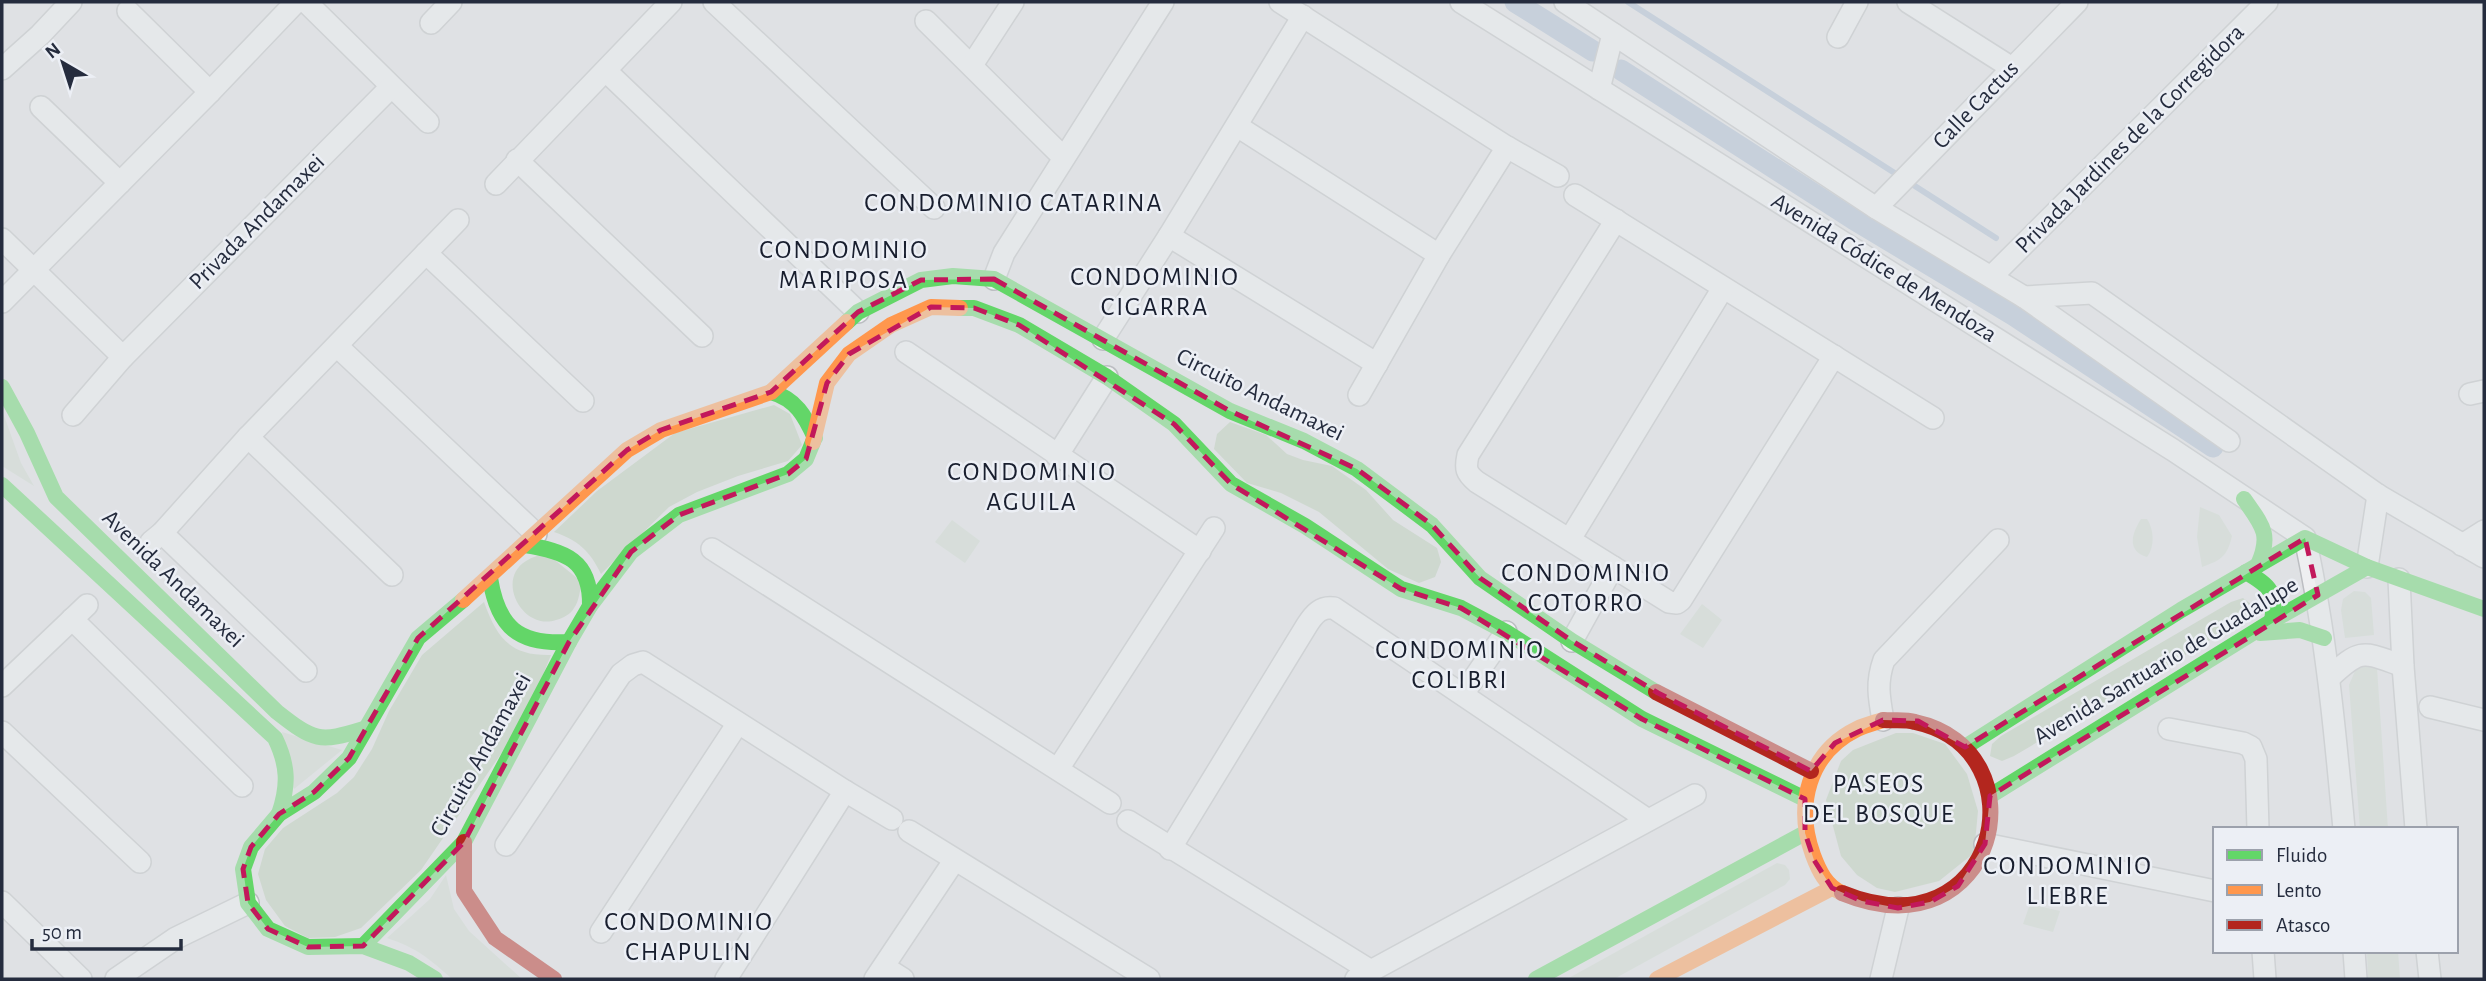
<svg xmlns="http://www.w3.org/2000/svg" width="2486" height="981" viewBox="0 0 2486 981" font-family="'Alegreya Sans',sans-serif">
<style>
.green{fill:#ced8cf}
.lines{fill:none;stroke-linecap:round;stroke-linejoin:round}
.stream{stroke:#abbad1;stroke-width:6}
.canal{stroke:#abbad1;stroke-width:21}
.street-casing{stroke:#bcbec2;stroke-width:24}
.street{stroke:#eeeff1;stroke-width:21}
.fast{stroke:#63d668;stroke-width:16}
.slow{stroke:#ff974d;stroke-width:16}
.jam{stroke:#b3261e;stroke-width:16}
.marked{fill:none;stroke:#c2185b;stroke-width:5;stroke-dasharray:14 9;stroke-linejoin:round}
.labels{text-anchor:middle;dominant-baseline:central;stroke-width:5;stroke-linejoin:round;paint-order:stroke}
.street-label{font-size:24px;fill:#252c3e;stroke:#eceff5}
.neighbourhood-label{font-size:26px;letter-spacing:2px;fill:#181e2e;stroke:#eceff5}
</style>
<rect width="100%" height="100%" fill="#dfe1e4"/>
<!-- green -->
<g class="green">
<path d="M774,405L790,414L802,445L788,461L738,476L697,492L669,507L601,574C590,551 578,540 554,532L597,491L675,433Z"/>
<path d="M2,410L21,463L34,486L2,466Z"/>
<path d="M1230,422L1266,435L1287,454L1303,460L1332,466L1366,490L1393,520L1437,548L1441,562L1435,577L1419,583L1388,569L1319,512L1281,493L1247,483L1214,449L1217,434Z"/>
<path d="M2200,507L2219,515L2232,536C2227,557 2221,560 2202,567L2197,537Z"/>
<path d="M2141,519H2147C2154,529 2155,547 2147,557C2126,551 2132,533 2141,519Z"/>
<path d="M952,520L980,541L965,563L935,542Z"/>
<path d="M546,553L582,582C580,589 579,602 574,608C571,614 563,618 556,620C523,631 495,580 526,561C532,557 540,555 546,553Z"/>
<path d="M2354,591L2365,592L2371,598L2374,635L2345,638L2341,610L2343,599Z"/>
<path d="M2243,598L2251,604L2252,614L2246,619L2014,756L2002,761L1990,756L1992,744L2001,736L2231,602Z"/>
<path d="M484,602C497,638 510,656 551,655L525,719L421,870L361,928L335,937L308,938L285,926L266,900L258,874L265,849L283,828L337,793L354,777L372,749L389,711L422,655Z"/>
<path d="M1702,604L1722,620L1703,648L1680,634Z"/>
<path d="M2365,663L2377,668L2388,829H2360L2349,685L2355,671Z"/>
<path d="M282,732L342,750L294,789Z"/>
<path d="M1896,733H1913L1945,744L1967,774L1978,811L1974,853L1939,881L1895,892L1877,888L1857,875L1841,856L1826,800L1841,761L1853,750Z"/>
<path d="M1777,863L1785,865L1789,870L1790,879L1785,885L1614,979H1567Z"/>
<path d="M446,875L454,909L469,931L522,979H452C430,959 417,948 387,938L430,899Z"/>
<path d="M2030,904L2060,911L2053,932L2023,924Z"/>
<path d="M2367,951H2398L2400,979H2368Z"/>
</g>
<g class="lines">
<!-- stream -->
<path class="stream" d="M1628,2L1996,238"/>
<!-- canal -->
<g class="canal">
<path d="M1515,2L1593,51"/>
<path d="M1621,70L1853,219L2013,315L2213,447"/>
</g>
<defs>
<g id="street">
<path d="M306,2L428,122"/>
<path d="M714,2L934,208"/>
<path d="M1280,2L1507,147L1558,176"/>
<path d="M1461,2L2173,450L2305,538C2326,634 2335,731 2344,829"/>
<path d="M1565,2L1876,208L2024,297L2092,293L2378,495L2484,557"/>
<path d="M1908,2L2012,68"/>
<path d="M128,11L210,92"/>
<path d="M926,21L1063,157"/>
<path d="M431,23L451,2"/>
<path d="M1838,37L1857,2"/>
<path d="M972,65L1013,2"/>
<path d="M2,69L40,35L71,2"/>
<path d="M606,71L858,312"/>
<path d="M1599,89L1613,34"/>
<path d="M41,107L120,183"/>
<path d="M1237,126L1439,255"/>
<path d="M517,160L702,336"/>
<path d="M496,184L671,2"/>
<path d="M1575,195L1933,418"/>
<path d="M1876,208L2077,2"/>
<path d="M1616,220L1468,455C1465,469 1466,473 1477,482L1669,602L1677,603L1681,600L1834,356"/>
<path d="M1169,236L1377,364"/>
<path d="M2,239L123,357L391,87"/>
<path d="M426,253L583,401"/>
<path d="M1992,276L2267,2"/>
<path d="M994,279L1004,253L1163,2"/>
<path d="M2024,297L2229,441"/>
<path d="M2,302L210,92L296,2"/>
<path d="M1103,339L1169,236L1303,16"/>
<path d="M337,346L536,534"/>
<path d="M906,352L1200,551"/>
<path d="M2470,394L2484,391"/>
<path d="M1359,395L1439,255L1507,147"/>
<path d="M73,415L123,357"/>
<path d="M248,437L392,575"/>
<path d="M1057,456L1107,377"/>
<path d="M162,533L306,671"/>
<path d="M1570,539L1723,288"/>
<path d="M151,542L162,533L248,437L458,220"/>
<path d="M2462,545L2484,531"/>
<path d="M712,549L1110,803"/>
<path d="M2367,567L2378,495"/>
<path d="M2399,579L2403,666L2416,829"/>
<path d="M72,619L242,786"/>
<path d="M1572,641L1613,567"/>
<path d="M2330,677C2362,647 2363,652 2403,666"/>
<path d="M2,686L87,605"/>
<path d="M1463,694L1506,632"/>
<path d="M2430,707L2484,720"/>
<path d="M1883,720C1879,698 1876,682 1884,660L1998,540"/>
<path d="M2169,729L2243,743L2251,747L2256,759L2258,829"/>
<path d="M2,732L140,862"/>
<path d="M1058,769L1214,528"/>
<path d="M1128,821L1371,971"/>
<path d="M909,831L1149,979"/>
<path d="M1985,844L2215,891"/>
<path d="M506,845L621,674L633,665L643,662L845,791L892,819"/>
<path d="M1170,849L1307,625C1314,614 1321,606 1334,608L1648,820"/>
<path d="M2,902L81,979"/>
<path d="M601,932L738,723"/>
<path d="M2263,951L2265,979"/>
<path d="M2354,951L2356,979"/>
<path d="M2427,951L2430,979"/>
<path d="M884,967L903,979"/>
<path d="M116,979L176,938L248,903"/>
<path d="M726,979L845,791"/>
<path d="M875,979L954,861"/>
<path d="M1356,979L1695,795"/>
<path d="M1881,979L1898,908"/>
</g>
</defs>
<!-- street casing -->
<use href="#street" class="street-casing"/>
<!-- street -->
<use href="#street" class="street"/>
<!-- fast -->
<g class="fast">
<path d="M960,308H974L1019,325L1107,377L1174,424L1231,484L1305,526L1401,589L1461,608L1506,632L1642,719L1805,799"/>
<path d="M847,322L858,312L921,280L953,276L994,279L1230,411L1304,441L1357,469L1432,525L1480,578L1572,641L1656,692"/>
<path d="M2,387L27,433L56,497L277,712C314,741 319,743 364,729"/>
<path d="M771,392C796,399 805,416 815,438"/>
<path d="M2,485L275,738C288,765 289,785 279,814"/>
<path d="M2244,499C2262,525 2272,534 2258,565"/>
<path d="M525,545C565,551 591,560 590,606"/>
<path d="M2246,572C2270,586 2277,592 2272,621"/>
<path d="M490,578C498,628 519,645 569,642"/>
<path d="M2260,633L2300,630L2324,638"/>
<path d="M1965,747L2181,610L2305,538L2367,567L2484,609"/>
<path d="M1990,796L2272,621L2367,567"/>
<path d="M363,946L464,842L569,642L590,606L631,552L679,515L788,474L806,459L813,442"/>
<path d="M435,979L409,963L363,946L308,947L268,929L248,903L243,869L251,847L279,814L314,792L349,758L418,638L463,600"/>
<path d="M1536,979L1805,833"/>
</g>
<!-- slow -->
<g class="slow">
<path d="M813,442L827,383L849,354L891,325L931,307L960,308"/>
<path d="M463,600L627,450L661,430L771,392L847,322"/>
<path d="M1842,893C1826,886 1819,871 1813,855C1795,806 1808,753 1857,729C1865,725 1874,723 1883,720"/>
<path d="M1657,979L1832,888"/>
</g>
<!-- jam -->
<g class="jam">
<path d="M1656,692L1811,771"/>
<path d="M464,842V891L495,938L554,979"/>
<path d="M1842,893C1998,957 2045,750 1915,722C1905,719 1894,721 1883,720"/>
</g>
</g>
<!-- marked area -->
<path d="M0 0H2486V981H0ZM994,279L1230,411L1357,469L1432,525L1480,578L1572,641L1658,693L1811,771L1835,743L1883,720L1918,721L1965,747L2305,538L2318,595L1990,796L1985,844L1958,886L1930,902L1898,908L1862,901L1832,888L1814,860L1805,833V799L1642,719L1461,608L1401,589L1231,484L1174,424L1019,325L974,308L931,307L849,354L827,383L806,459L788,474L679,515L631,552L569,642L464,842L363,946L308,947L268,929L248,903L243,869L251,847L279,814L314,792L349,758L418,638L627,450L661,430L771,392L858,312L921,280Z" fill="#dfe1e4" fill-opacity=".55" fill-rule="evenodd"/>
<path class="marked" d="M994,279L1230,411L1357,469L1432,525L1480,578L1572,641L1658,693L1811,771L1835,743L1883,720L1918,721L1965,747L2305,538L2318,595L1990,796L1985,844L1958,886L1930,902L1898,908L1862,901L1832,888L1814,860L1805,833V799L1642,719L1461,608L1401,589L1231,484L1174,424L1019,325L974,308L931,307L849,354L827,383L806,459L788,474L679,515L631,552L569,642L464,842L363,946L308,947L268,929L248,903L243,869L251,847L279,814L314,792L349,758L418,638L627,450L661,430L771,392L858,312L921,280Z"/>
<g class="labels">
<!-- street labels -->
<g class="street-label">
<text transform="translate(1976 105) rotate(-46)">Calle Cactus</text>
<text transform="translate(2130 139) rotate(-45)">Privada Jardines de la Corregidora</text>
<text transform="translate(257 222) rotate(-45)">Privada Andamaxei</text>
<text transform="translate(1884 268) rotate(32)">Avenida Códice de Mendoza</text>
<text transform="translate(1260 395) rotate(26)">Circuito Andamaxei</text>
<text transform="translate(173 579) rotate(44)">Avenida Andamaxei</text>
<text transform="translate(2166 661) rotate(-31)">Avenida Santuario de Guadalupe</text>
<text transform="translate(481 755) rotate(-61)">Circuito Andamaxei</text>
</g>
<!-- neighbourhood labels -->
<g class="neighbourhood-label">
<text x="1014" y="203">CONDOMINIO CATARINA</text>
<text x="844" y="250">CONDOMINIO<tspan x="844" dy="30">MARIPOSA</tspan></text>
<text x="1155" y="277">CONDOMINIO<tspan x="1155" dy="30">CIGARRA</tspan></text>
<text x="1032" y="472">CONDOMINIO<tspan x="1032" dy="30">AGUILA</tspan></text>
<text x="1586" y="573">CONDOMINIO<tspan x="1586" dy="30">COTORRO</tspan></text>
<text x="1460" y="650">CONDOMINIO<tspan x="1460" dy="30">COLIBRI</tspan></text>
<text x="1879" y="784">PASEOS<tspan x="1879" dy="30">DEL BOSQUE</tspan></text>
<text x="2068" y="866">CONDOMINIO<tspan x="2068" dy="30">LIEBRE</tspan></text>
<text x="689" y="922">CONDOMINIO<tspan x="689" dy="30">CHAPULIN</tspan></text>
</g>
</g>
<!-- border -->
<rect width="2486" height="981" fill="none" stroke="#252c3e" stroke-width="7"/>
<!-- legend -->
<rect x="2213" y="827" width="245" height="126" fill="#eceff5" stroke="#9ca1ac" stroke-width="2"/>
<rect x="2227" y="850" width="35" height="10" fill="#63d668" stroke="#9ca1ac" stroke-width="2"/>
<text x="2276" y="862" font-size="21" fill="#252c3e">Fluido</text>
<rect x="2227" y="885" width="35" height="10" fill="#ff974d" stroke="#9ca1ac" stroke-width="2"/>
<text x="2276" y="897" font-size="21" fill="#252c3e">Lento</text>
<rect x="2227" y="920" width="35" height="10" fill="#b3261e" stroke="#9ca1ac" stroke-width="2"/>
<text x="2276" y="932" font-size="21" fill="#252c3e">Atasco</text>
<!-- north arrow -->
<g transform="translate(63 63) rotate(321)" stroke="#eceff5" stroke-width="5" paint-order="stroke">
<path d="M0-5L12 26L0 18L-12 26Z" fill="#252c3e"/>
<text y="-10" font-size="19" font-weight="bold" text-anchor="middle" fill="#252c3e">N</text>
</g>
<!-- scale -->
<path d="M32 939v10h149v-10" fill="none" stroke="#252c3e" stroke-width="3.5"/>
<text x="42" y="939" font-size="21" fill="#252c3e" stroke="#eceff5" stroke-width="5" paint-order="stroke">50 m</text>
</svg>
